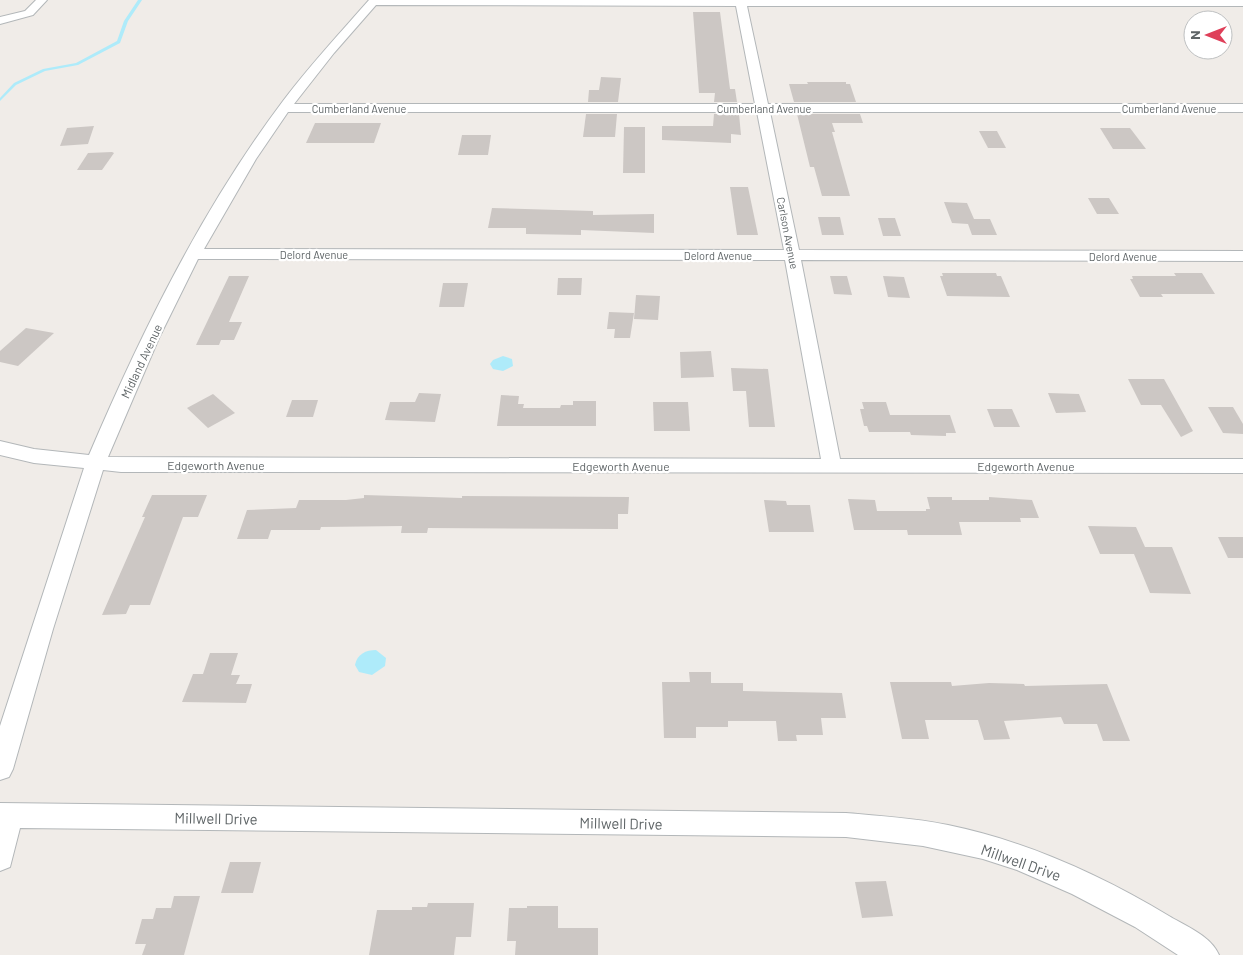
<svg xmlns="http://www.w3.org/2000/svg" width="1243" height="955" viewBox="0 0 1243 955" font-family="Barlow,sans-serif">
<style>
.water{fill:#aeebfa}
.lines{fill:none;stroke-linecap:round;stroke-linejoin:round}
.stream{fill:#aeebfa;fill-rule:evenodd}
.building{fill:#ccc7c4}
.minor-casing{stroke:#b3b7b9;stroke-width:2}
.minor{fill:#fff;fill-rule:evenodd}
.labels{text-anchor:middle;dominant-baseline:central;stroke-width:4.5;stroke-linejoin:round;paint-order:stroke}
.far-street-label{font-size:11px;fill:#5f6567;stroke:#fff}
.street-label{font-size:12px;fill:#5f6567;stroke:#fff}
.near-street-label{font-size:15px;fill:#5f6567;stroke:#fff}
</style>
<rect width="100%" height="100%" fill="#f0ece8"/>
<!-- water -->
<g class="water">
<path d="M503,356L512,359L513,366L503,371L493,369L490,364L493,360Z"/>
<path d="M376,650L386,658L385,666L372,675L359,672L355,665C357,654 366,650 376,650Z"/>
</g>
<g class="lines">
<!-- stream -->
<path class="stream" d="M138,0H142L128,21L120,43L78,65L45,71L16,85L0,101V98L14,83L43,69L76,63L117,41L124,21Z"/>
</g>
<!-- building -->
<g class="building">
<path d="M693,12H720L730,89H735L737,102H714L715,93H699Z"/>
<path d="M601,77L621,78L618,102H588L589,90H599Z"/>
<path d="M807,82H846V84H850L856,102H794L789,84H808Z"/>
<path d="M586,114H617L615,137H583Z"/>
<path d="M714,114H739L741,135L731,134V143L662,140V126H713Z"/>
<path d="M797,114H860L863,123H832L835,132H832L850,196H822L814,167H810Z"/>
<path d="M315,123H381L374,143H306Z"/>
<path d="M94,126L88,144L60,146L67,128Z"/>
<path d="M624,127H645V173H623Z"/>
<path d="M1100,128H1130L1146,149H1113Z"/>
<path d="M979,131H997L1006,148H988Z"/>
<path d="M462,135H491L488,155H458Z"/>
<path d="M88,153L112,152L114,153L102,170H77Z"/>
<path d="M730,187H748L758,235H737Z"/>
<path d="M1088,198H1109L1119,214H1097Z"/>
<path d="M944,202L967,203L974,219H990L997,235H972L968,224L952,223Z"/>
<path d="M492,208L593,211V215L654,214V233L581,230V235L526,234V228H488Z"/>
<path d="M818,217H840L844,235H822Z"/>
<path d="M878,218H895L901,236H883Z"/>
<path d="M942,273H996L997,276H1001L1010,297L947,296L940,276H943Z"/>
<path d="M1174,273H1202L1215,294H1161L1163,297H1140L1130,279H1133L1132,276H1176Z"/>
<path d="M229,276H249L229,322H242L234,340H221L219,345H196Z"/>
<path d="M830,276H847L852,295L834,294Z"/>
<path d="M883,276L904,277L910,298L888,297Z"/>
<path d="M558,278H582L581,295H557Z"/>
<path d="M443,283H468L464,307H439Z"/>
<path d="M636,295L660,296L658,320L634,319Z"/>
<path d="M609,312L634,313L630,338H614L615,329H607Z"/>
<path d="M26,328L54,333L18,366L0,362V351Z"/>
<path d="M711,351L714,377L681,378L680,352Z"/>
<path d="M731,368L768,369L775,427H749L746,391H733Z"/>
<path d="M1128,379H1164L1193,431L1181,437L1161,405H1141Z"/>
<path d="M419,393L441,394L435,422L385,420L390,402H415Z"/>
<path d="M1048,393L1079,394L1086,412L1056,413Z"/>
<path d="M213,394L235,413L208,428L187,408Z"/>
<path d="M501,395L519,396L518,404H524L523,408H560L561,405H573V401H596V426H497Z"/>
<path d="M292,400H318L313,417H286Z"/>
<path d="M653,402H688L690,431H654Z"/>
<path d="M862,402H886L890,415H950L956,433H946V436L911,435L910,432H869L867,426H864L860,409H864Z"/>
<path d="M1208,407H1233L1243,424V434L1223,433Z"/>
<path d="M987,409H1012L1020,427H994Z"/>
<path d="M152,495H207L198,517H183L150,605H130L126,614L102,615L145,517H142Z"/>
<path d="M364,495L462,498V496L629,497L628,514H618V529L428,528L427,533H401L402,526L321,527L320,530H271L268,539H237L247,510L296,508L299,500H346L364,498Z"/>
<path d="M927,497H952V500H989V497L1032,500L1039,518H1020L1021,522H959L962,535H908L907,530H854L848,499L875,500L877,511H926V509H930Z"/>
<path d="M764,500L786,501L787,505H810L814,532H769Z"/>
<path d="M1088,526L1136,527L1145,547H1172L1191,594L1150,593L1134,554H1100Z"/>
<path d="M1218,537H1243V558H1228Z"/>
<path d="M210,653H238L231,675H240L236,684H252L246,703L182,702L193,674H203Z"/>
<path d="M689,672H711V683H743V691L842,693L846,718H821L823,735H796L797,741H778L776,721H728V727H696V738H664L662,682H690Z"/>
<path d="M890,682H951L952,686L989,683L1024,684L1025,686L1107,684L1130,741H1103L1097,724H1064L1061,717L1004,721L1010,739L984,740L978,720H925L929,739H902Z"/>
<path d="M230,862H261L253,893H221Z"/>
<path d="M886,881L893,916L862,918L855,882Z"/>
<path d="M174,896H200L184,955H142L146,944H135L142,919H153L156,908H171Z"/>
<path d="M428,903H474L471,937H456L454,955H369L377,910H412V907H427Z"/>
<path d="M527,906H558V928H598V955H515L516,941H507L509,908H527Z"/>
</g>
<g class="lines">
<defs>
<g id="minor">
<path d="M36,0H47L33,15L0,24V17L25,11Z"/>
<path d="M369,0H1243V6H747L768,104H1243V112H770L799,250L1243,251V261L801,260L840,459H1243V473L121,472L103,470L53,629L13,769L9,777L0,780V726L84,468L34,463L0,455V441L34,449L89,455C142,331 202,209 283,101C310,65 340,33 369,0ZM376,5L736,6L755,104H294L334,53ZM288,112H757L784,250L204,249L256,159ZM198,259L785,260L821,459L108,457L159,338Z"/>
<path d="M0,803L846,813C880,816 914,818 948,825C1026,841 1101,875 1169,916C1186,926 1211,936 1219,955H1178L1135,927L1072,894L1017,870L983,859L923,846L846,837L20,828L10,867L0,871Z"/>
</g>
</defs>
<!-- minor casing -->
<use href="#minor" class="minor-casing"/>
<!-- minor -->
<use href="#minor" class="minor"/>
</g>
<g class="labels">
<!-- far-street labels -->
<g class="far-street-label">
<text x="359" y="108">Cumberland Avenue</text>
<text x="764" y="108">Cumberland Avenue</text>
<text x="1169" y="108">Cumberland Avenue</text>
<text transform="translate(788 233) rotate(79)">Carlson Avenue</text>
<text x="314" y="254">Delord Avenue</text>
<text x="718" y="255">Delord Avenue</text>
<text x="1123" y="256">Delord Avenue</text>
</g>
<!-- street labels -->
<g class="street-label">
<text transform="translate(141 361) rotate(-65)">Midland Avenue</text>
<text x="216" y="465">Edgeworth Avenue</text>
<text x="621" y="466">Edgeworth Avenue</text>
<text x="1026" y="466">Edgeworth Avenue</text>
</g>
<!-- near-street labels -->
<g class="near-street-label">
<text transform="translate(216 818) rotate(1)">Millwell Drive</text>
<text transform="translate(621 823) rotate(1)">Millwell Drive</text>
<text transform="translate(1021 862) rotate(19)">Millwell Drive</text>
</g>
</g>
<!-- north arrow -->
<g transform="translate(1208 35) rotate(270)"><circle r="24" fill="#ffffff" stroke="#bfc1c2"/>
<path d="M0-4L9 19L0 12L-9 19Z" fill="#df3f59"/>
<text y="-8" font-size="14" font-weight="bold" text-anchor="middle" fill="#5f6567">N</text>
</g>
</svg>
